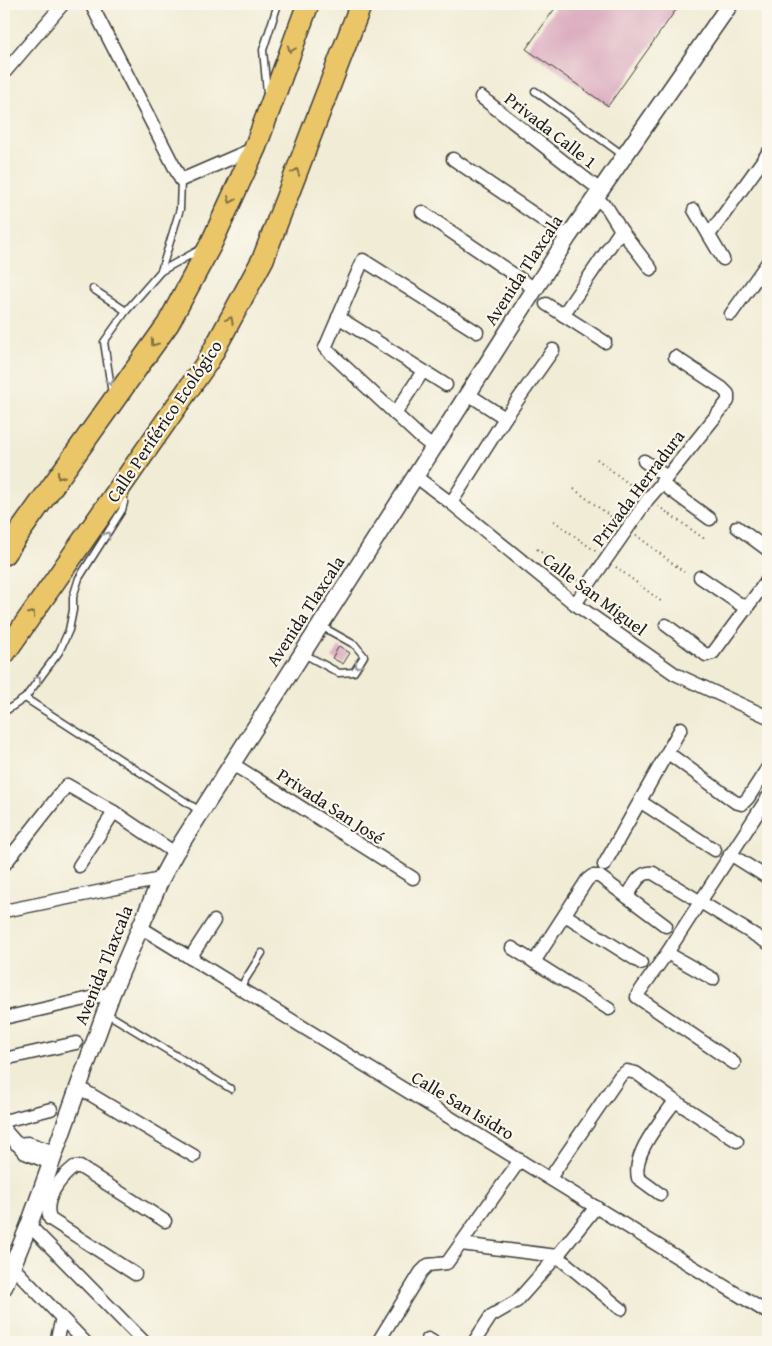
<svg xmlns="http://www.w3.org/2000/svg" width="772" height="1346" viewBox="0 0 772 1346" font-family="'Gentium Book Plus',serif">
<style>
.building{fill:#dcadc0}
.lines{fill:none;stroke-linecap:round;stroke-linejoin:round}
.service-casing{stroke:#3c3b38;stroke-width:9}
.minor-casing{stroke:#3c3b38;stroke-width:15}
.tertiary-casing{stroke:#3c3b38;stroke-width:19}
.trunk-casing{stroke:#3c3b38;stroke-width:24}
.path{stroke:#3c3b38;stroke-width:2;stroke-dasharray:1 4;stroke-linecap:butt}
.service{stroke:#fff;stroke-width:6}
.minor{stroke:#fff;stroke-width:12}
.tertiary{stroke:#fff;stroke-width:16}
.trunk{stroke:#ebc669;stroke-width:21}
.oneway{stroke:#847142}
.oneway2{stroke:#999}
.labels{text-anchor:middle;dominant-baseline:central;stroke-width:4.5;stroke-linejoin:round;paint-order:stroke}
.street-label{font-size:18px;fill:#1c1c1c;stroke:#fbf7ec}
</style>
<rect width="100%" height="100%" fill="#fbf7ec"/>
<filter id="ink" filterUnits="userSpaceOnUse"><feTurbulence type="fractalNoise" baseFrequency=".02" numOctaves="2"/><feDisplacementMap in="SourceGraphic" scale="10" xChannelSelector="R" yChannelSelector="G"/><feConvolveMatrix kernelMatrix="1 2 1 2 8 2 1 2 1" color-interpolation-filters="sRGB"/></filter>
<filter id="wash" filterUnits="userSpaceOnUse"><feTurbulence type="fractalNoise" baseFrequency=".0096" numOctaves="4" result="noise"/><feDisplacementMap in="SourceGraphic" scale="20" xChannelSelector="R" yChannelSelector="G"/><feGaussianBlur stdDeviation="1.12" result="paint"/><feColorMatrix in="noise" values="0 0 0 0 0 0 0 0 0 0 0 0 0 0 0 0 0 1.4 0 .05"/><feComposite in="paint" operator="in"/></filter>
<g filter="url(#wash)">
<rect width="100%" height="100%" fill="#f1ecd6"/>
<g id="blocks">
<!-- building -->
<g class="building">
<path d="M558,4H680L608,106L526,49Z"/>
<path d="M339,646L350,653L343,664L332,658Z"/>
</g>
</g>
</g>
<g filter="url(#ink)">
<use href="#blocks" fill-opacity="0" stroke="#3c3b38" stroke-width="1"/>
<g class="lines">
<defs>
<g id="service">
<path d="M535,91L623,155"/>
<path d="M267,93L263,50L278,4"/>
<path d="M161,271L180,209L181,180"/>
<path d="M93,289L126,311"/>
<path d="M112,394L104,342L126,311L161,271L201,249"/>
<path d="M4,527L15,535"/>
<path d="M304,654L339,673L354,672L364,656L355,645L321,626"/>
<path d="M25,698L200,811"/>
<path d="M4,712L25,698L59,652L69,630L73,610V597L79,578L122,510L124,503V492"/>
<path d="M240,988L262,953"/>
<path d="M106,1013L231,1089"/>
</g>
<g id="minor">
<path d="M91,4L181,180L255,148"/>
<path d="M4,73L63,4"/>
<path d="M481,97L600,190"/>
<path d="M453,159L568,237"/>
<path d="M595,196L608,209L621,230L651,269"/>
<path d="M694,210L723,259"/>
<path d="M422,212L535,289"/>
<path d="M709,235L768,153"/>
<path d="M546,304L605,342"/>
<path d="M731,314L768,262"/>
<path d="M563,315L621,230"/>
<path d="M338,317L446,385"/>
<path d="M468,394L505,418"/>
<path d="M395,414L423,371"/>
<path d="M434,448L419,436L325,348L363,260L477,332"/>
<path d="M644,461L667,477"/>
<path d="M415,476L451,503L575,604L675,674L768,717"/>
<path d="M661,483L710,519"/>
<path d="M451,503L505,418L553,350"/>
<path d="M737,527L768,550"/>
<path d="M700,577L747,609"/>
<path d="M575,604L648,499L667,477L728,401V394L722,388L675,357"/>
<path d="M666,625L706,655L713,653L768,579"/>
<path d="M668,753L735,802L742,804L748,798L768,767"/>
<path d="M231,763L413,878"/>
<path d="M641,802L715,850"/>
<path d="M730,854L768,878"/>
<path d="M4,865L67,785L114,812L175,853"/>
<path d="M604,865L681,728"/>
<path d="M79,866L114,812"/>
<path d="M627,897C634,886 639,871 653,873L768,943"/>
<path d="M4,911L161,879"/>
<path d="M565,915L641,963"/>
<path d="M140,927L768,1313"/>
<path d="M512,948L609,1009"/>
<path d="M667,953L713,979"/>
<path d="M190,958L214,921"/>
<path d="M534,962L587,880L592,876H599L666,926"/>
<path d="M4,1018L112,993"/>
<path d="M4,1059L76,1043"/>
<path d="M734,1063L637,997L638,994L667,953L768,797"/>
<path d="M78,1087L194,1156"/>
<path d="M675,1101L737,1141"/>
<path d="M4,1121L51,1109"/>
<path d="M4,1129L25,1153L50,1163"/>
<path d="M16,1144L28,1143L55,1152"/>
<path d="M550,1178L620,1076L627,1071L636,1073L675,1101C661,1121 632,1153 638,1178L660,1194"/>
<path d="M29,1225L144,1342"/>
<path d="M461,1244L557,1256L621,1309"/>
<path d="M11,1265L85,1342"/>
<path d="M135,1274L50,1219C43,1200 59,1179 74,1167H80L165,1221"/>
<path d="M428,1339L433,1342"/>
<path d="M56,1342L62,1318"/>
<path d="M378,1342L421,1272L428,1265L447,1263L520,1160"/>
<path d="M474,1342L491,1316L517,1301L557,1256L596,1207"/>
</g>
<path id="tertiary" d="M4,1287L29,1225L112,993L161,879L175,853L568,237L730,4"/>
<g id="trunk">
<path d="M4,554L168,324L211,244L255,148L308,4"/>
<path d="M4,654L208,361L263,259L361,4"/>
</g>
</defs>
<!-- service casing -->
<use href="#service" class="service-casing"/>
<!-- minor casing -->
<use href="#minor" class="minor-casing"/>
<!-- tertiary casing -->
<use href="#tertiary" class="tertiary-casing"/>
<!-- trunk casing -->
<use href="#trunk" class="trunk-casing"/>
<!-- path -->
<g class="path">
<path d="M597,459L638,491"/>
<path d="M574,489L618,522"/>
<path d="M658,506L706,540"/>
<path d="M554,521L598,553"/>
<path d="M636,535L684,572"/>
<path d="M537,549L578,581"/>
<path d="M616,567L662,602"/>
<path d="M595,595L647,632"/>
</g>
<!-- service -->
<use href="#service" class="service"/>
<!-- minor -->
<use href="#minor" class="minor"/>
<!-- tertiary -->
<use href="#tertiary" class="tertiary"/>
<!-- trunk -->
<use href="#trunk" class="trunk"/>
</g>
<!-- one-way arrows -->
<defs><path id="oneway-chevron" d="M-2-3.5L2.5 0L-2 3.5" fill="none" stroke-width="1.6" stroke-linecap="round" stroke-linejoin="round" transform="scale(1.25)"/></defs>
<g class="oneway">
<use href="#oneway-chevron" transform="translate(291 49) rotate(111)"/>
<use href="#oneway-chevron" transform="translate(296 172) rotate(-69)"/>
<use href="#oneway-chevron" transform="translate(231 200) rotate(114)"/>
<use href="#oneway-chevron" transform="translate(230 320) rotate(-62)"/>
<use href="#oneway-chevron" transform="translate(154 343) rotate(125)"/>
<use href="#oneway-chevron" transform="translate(60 476) rotate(126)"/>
<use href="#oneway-chevron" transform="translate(32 614) rotate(-55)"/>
</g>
<g class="oneway2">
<use href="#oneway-chevron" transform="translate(110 382) rotate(81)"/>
<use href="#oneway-chevron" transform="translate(107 535) rotate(-57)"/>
<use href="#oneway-chevron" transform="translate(358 665) rotate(124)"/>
<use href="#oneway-chevron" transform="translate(38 679) rotate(-53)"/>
</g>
</g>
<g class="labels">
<!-- street labels -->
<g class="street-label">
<text transform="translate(551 130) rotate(38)">Privada Calle 1</text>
<text transform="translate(523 270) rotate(-57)">Avenida Tlaxcala</text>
<text transform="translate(164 421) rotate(-56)">Calle Periférico Ecológico</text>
<text transform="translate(638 488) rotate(-53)">Privada Herradura</text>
<text transform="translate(595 594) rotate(37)">Calle San Miguel</text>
<text transform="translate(305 611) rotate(-57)">Avenida Tlaxcala</text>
<text transform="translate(331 806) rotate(33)">Privada San José</text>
<text transform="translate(103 965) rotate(-68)">Avenida Tlaxcala</text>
<text transform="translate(463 1105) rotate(31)">Calle San Isidro</text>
</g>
</g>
<!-- margin -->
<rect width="772" height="1346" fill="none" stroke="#fbf7ec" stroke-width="20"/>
</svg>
